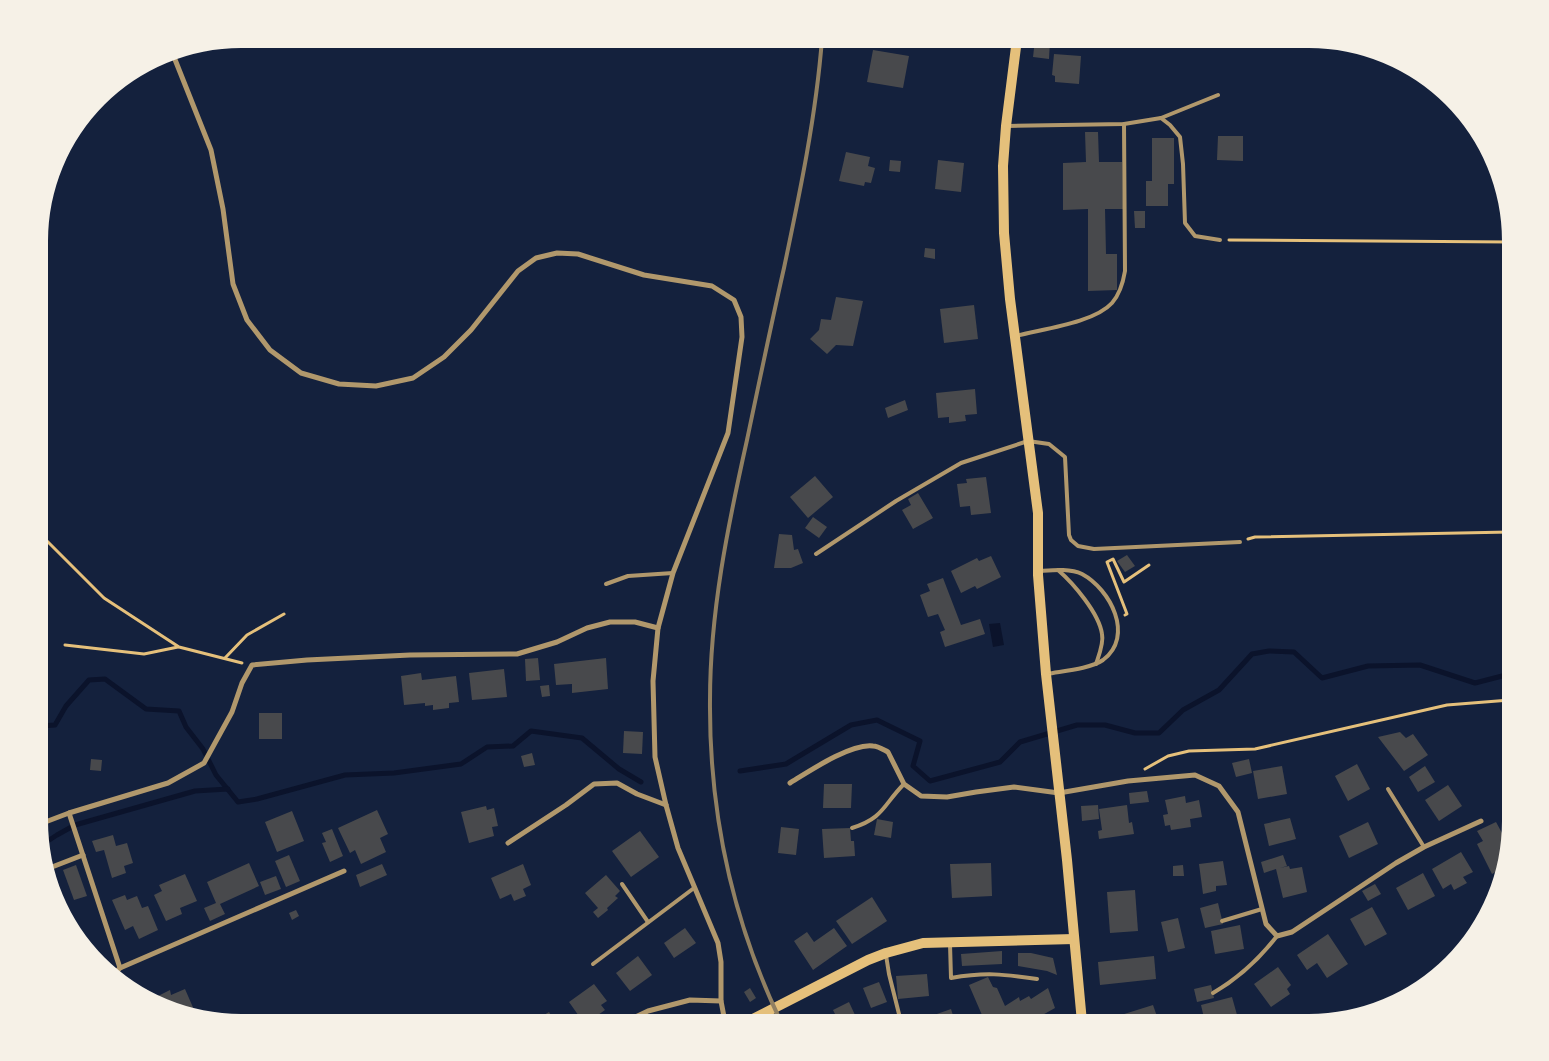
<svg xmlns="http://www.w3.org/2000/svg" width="1549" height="1061" viewBox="0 0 1549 1061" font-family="'Source Sans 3',sans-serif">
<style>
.water{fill:#0b132b}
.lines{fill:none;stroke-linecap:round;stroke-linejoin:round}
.stream{stroke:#0b132b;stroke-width:5}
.building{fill:#48494c}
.path{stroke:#e5c07b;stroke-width:3}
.service{stroke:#b1986c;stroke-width:4}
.minor{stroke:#b1986c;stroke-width:5}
.secondary{stroke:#e5c07b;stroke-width:10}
.rail{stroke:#918062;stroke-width:4}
</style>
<rect width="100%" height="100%" fill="#14213d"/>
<!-- water -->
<path class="water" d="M1000,623L1004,645L993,647L989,624Z"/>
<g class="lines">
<!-- stream -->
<g class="stream">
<path d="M40,726L55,725L66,706L89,680L105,679L146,709L179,711L186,727L203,749L216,775L238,802L257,799L345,775L394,773L461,764L487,747L513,746L531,731L582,738L619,769L641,782"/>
<path d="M740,771L786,764L851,725L877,720L920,741L913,766L930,781L1000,762L1020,742L1077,725H1105L1135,733H1159L1183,710L1219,690L1252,654L1269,651L1294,652L1322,678L1368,666L1420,665L1475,683L1510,674"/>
<path d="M40,846L57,835L75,825L195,791L228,789"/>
</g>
</g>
<!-- building -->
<g class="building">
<path d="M1035,40L1050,41L1049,59L1033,57Z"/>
<path d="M873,50L909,56L903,88L867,82Z"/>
<path d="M1054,54L1081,56L1079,84L1055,82V76L1052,75Z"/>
<path d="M1085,132H1098L1099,162H1122L1123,209H1105L1106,254H1117V290L1088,291V209L1063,210V163L1086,162Z"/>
<path d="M1218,136H1243V161L1217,160Z"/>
<path d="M1152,138H1174V184H1168V206H1146V181H1152Z"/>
<path d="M846,152L870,157L868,166L875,168L871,183L865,182L864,186L839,181Z"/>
<path d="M890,160L901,161L900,172L889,171Z"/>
<path d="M938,160L964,163L961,192L935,189Z"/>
<path d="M1134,211H1145V228H1135Z"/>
<path d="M925,248L935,249V259L924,257Z"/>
<path d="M836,297L863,301L853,346L836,345L827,354L810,339L819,330L821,319L831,320Z"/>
<path d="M974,305L978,339L944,343L940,309Z"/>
<path d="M975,389L977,414L965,415L966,421L949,423V417L938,418L936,393Z"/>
<path d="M905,400L908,410L888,418L885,408Z"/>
<path d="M815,476L833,497L808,518L790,497Z"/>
<path d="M986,477L991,513L971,515L970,506L960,507L957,484L967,483L966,479Z"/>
<path d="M918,493L933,518L913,529L902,510L911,505L908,499Z"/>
<path d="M813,517L827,527L819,538L805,528Z"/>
<path d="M779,534L792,535L794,550L798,549L803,563L791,568H774Z"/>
<path d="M1127,555L1135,566L1125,572L1117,561Z"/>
<path d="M991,556L1001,577L977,589L975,586L961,593L951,571L977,558L979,561Z"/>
<path d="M943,578L961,625L980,619L985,634L945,647L940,632L945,630L938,614L928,617L920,595L930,591L927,584Z"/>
<path d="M538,658L540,680L526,681L525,659Z"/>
<path d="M606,658L608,689L572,693V684L556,685L554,664Z"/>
<path d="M504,669L507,697L472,700L469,673Z"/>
<path d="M421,673L422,680L456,676L459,702L449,703V708L433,710V705L425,706V703L404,705L401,676Z"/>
<path d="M549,685L550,696L542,697L540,686Z"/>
<rect x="259" y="713" width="23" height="26"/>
<path d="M624,731L643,732L642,754L623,753Z"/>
<path d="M1400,732L1406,738L1413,734L1428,755L1404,771L1378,737Z"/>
<path d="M532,753L535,765L524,767L521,756Z"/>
<path d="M91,759L102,760L101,771L90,770Z"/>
<path d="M1249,759L1252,773L1236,777L1232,763Z"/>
<path d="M1357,764L1370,789L1348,801L1335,776Z"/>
<path d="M1282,766L1287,794L1258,799L1253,771Z"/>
<path d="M1425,766L1435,782L1418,792L1409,777Z"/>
<path d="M824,784H852L851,808H823Z"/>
<path d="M1448,785L1462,806L1439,821L1425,800Z"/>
<path d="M1147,791L1149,802L1130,804L1129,793Z"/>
<path d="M1185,796L1186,803L1199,800L1202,817L1190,819L1191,827L1171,830L1170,825L1165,826L1163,815L1168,814L1165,800Z"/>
<path d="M1098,805L1099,819L1082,821L1081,806Z"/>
<path d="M1127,805L1129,823L1132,822L1134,834L1099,839L1098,831L1102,830L1099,809Z"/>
<path d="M486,806L487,810L494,808L498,826L492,827L494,836L469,843L461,812Z"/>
<path d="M377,810L388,834L380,838L386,852L361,864L355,850L350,853L338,828Z"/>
<path d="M292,811L304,841L277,852L265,822Z"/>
<path d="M1290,818L1296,839L1269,846L1264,824Z"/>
<path d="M877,819L893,822L891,838L874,835Z"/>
<path d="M1368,822L1378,844L1349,858L1339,836Z"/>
<path d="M1496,822L1508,844L1503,868L1492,874L1477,844L1483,841L1477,831Z"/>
<path d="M781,827L799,829L796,855L778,853Z"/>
<path d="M850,828L851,841H854L855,856L824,858L822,829Z"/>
<path d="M332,829L343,856L330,862L322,843L326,842L322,833Z"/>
<path d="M640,831L659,857L631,877L612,851Z"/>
<path d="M113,835L116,846L127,843L133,863L124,866L126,873L112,878L104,850L96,852L92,841Z"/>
<path d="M1461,852L1473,872L1463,877L1467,883L1454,890L1451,884L1443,889L1432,869Z"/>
<path d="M289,855L300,881L286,887L275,861Z"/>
<path d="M1283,855L1287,866L1280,868L1289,866L1290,869L1302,867L1307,892L1283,898L1276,869L1264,873L1261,862Z"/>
<path d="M1223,861L1227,885L1216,886V891L1203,894L1199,864Z"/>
<path d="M249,863L259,886L220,904L225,914L210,921L204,908L216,903L207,882Z"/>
<path d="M991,863L992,896L952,898L950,864Z"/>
<path d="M382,864L387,875L360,887L356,875Z"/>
<path d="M523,864L531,885L523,889L526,896L514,901L511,894L500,899L491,878Z"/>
<path d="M76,865L87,896L74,900L63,870Z"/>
<path d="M1183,865L1184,876H1173V866Z"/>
<path d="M1423,873L1435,896L1408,910L1396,888Z"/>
<path d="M185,874L197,901L180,908L182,914L166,921L154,895L162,891L159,885Z"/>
<path d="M606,875L620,891L615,896L618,898L607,908L608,910L598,918L593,912L598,908L585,893Z"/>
<path d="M276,876L281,889L265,895L260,882Z"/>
<path d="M1375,884L1381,894L1368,901L1362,891Z"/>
<path d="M1135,890L1138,931L1110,933L1107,892Z"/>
<path d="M125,895L127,900L137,896L142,908L148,906L158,930L139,939L133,926L125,930L112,900Z"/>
<path d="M872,897L887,921L852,944L836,921Z"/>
<path d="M1218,903L1223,924L1205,928L1200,908Z"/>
<path d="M1372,907L1387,934L1365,946L1350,919Z"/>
<path d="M296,910L299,916L292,920L289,913Z"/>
<path d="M1178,918L1185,948L1168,952L1161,922Z"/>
<path d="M1240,925L1244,949L1215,954L1211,931Z"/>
<path d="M685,928L696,943L674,958L664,943Z"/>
<path d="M834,928L847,946L813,970L794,941L807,932L814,942Z"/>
<path d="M1328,934L1348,964L1327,978L1317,963L1307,970L1297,955Z"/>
<path d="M1002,951V964L962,966L961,954Z"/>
<path d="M1018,953H1031L1053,958L1057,975L1047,971L1018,966Z"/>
<path d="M638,956L652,975L630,991L616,973Z"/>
<path d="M1154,956L1156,979L1100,985L1098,962Z"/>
<path d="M1278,967L1291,985L1287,989L1290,994L1271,1007L1254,984Z"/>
<path d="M927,974L929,996L898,999L896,976Z"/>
<path d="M988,977L993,987L997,988L1005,1006L1019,997L1020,1001L1029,996L1031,999L1048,988L1055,1008L1030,1022H985L969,985Z"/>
<path d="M879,982L887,1002L871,1008L863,988Z"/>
<path d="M594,984L607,1001L601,1005L605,1010L591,1020L587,1015L581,1019L569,1002Z"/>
<path d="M1211,985L1214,998L1197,1002L1194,989Z"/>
<path d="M750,988L756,998L750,1002L744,992Z"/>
<path d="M185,989L195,1012L190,1014L176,1011L152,999L170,990L171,995Z"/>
<path d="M1232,997L1239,1022H1205L1201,1005Z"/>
<path d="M849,1002L855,1015L839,1022L833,1010Z"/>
<path d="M1153,1005L1159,1022H1123L1121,1015Z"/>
<path d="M951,1009L955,1022H936L934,1015Z"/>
<path d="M549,1012L555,1022H548L544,1015Z"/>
</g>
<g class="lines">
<!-- path -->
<g class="path">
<path d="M1229,240L1510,242"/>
<path d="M40,534L104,598L179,647L242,663"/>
<path d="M1248,539L1255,537L1510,532"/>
<path d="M1125,615L1127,614L1107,562L1113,559L1124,582L1149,565"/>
<path d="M65,645L144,654L178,647"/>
<path d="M225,658L247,635L284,614"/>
<path d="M1145,769L1168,756L1189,751L1255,749L1447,705L1510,700"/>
</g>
<!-- service -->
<g class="service">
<path d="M1161,118L1170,125L1180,137L1183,164L1185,223L1195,236L1220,240"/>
<path d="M1008,126L1124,124L1161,118L1218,95"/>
<path d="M1016,336C1042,329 1094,323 1112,303C1120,294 1123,283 1125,271L1124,124"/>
<path d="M816,554L896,501L961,463L1028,441L1049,444L1065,457L1069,535L1071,540L1078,546L1094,549L1240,542"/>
<path d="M1058,570C1073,583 1099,613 1102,634C1104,643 1099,655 1096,664"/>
<path d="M1040,571C1053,570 1070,568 1082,574C1110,589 1135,636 1103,660C1090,669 1063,671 1047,674"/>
<path d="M606,584L628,576L673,573"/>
<path d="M1388,789L1424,847"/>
<path d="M852,828C884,818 883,805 904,784"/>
<path d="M622,884L648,922"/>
<path d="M1222,921L1262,909"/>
<path d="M950,944L951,978C985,972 1003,974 1037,979"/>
<path d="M886,955L889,974L901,1022"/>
<path d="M593,964L694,888"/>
<path d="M1213,993C1237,979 1260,958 1277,936"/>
</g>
<!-- minor -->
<g class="minor">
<path d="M172,52L211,150L223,209L233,284L247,320L270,350L301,373L339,384L376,386L413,378L444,357L471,330L518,271L536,258L557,253L578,254L644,275L712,286L734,300L741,317L742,337L728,433L673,573L658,628L653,681L655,757L666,805L678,848L718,943L721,962V1001L725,1022"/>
<path d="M790,783C808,772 851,743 873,746C878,746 884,750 888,752L904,784L921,796L947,797L976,792L1014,787L1059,793L1128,781L1195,775L1219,786L1238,812L1266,924L1277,936L1292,932L1396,863L1424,847L1481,821"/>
<path d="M69,813L120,968"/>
<path d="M40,824L69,813L168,783L204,763L232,712L242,683L252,665L307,660L410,655L517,654L557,642L587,628L610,622H635L658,628"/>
<path d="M508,843L566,805L594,784L617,783L637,794L666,805"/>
<path d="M48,870L52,867L83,855"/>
<path d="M113,975L120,968L344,871"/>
<path d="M625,1022L648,1011L690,1000L721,1001"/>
</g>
<!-- secondary -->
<g class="secondary">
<path d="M1017,39L1006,126L1003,166L1004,233L1010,299L1038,513V575L1046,674L1067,860L1082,1022"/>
<path d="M747,1022L868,960L886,953L923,943L1074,939"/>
</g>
<!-- rail -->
<path class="rail" d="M781,1022C732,920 709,812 710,700C710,612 728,525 747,440C759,383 771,325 784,268C800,192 816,116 822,39"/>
</g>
<!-- crop -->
<path d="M0 0H1549V1061H0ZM241 48H1309A193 193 0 0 1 1502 241V821A193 193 0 0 1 1309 1014H241A193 193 0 0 1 48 821V241A193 193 0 0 1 241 48Z" fill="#f6f1e7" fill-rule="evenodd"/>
</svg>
